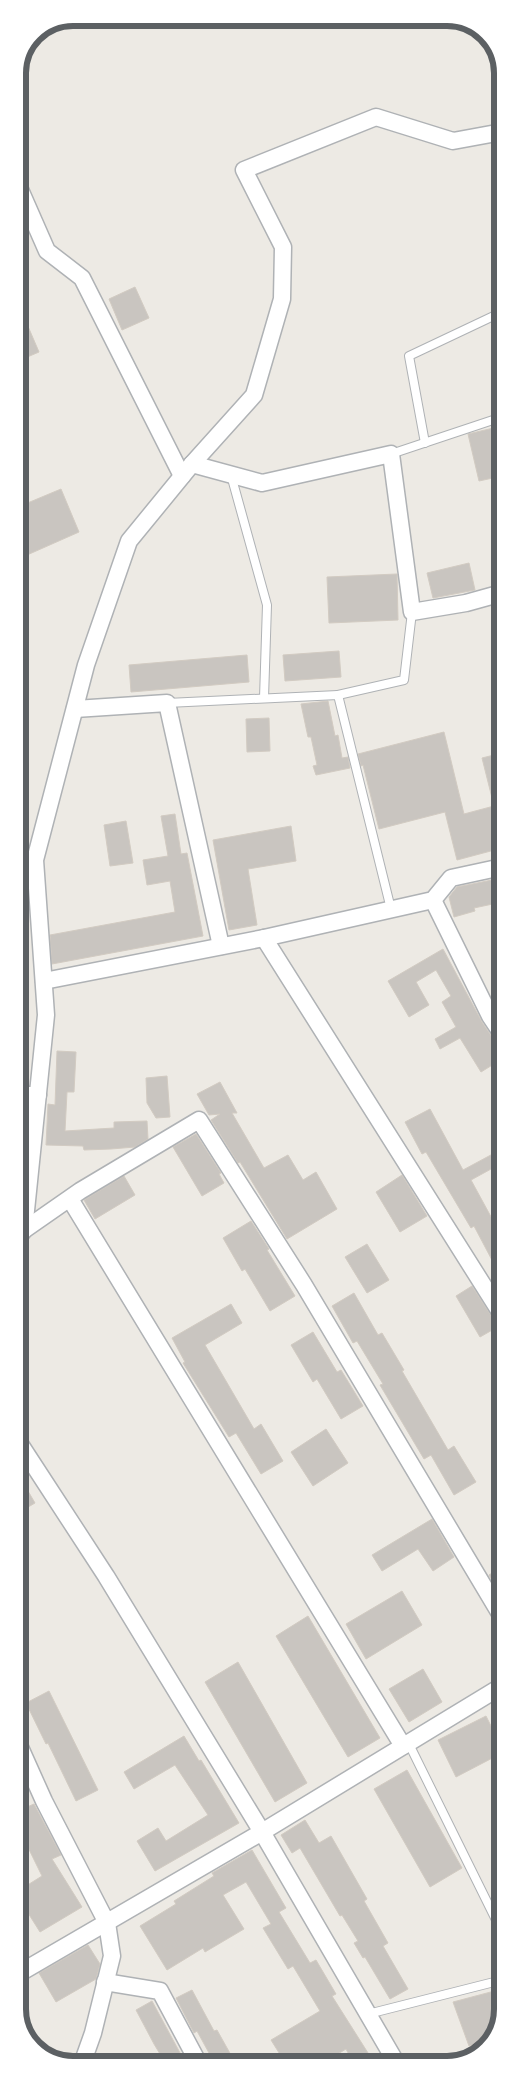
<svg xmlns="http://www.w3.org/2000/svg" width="520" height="2082" viewBox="0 0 520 2082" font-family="Karla,sans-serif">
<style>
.building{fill:#c9c5c0;stroke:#d2cbc2}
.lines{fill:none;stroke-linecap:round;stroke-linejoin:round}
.lane-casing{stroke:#afb2b5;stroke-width:10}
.street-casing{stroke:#afb2b5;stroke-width:19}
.lane{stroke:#fff;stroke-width:8}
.street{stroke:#fff;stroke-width:16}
.rim{fill:none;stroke:#5c6063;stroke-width:6}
</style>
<rect width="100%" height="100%" fill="#edeae4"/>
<!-- building -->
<g class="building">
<path d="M135,287L149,318L122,330L109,299Z"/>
<path d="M18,303L39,352L18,361Z"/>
<path d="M502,426V476L479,481L468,434Z"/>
<path d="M61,489L79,532L18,559V507Z"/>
<path d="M469,563L475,590L433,598L427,573Z"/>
<path d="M397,574L398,620L329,623L327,577Z"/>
<path d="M339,651L341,677L285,681L283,655Z"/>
<path d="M247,655L249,682L131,692L129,665Z"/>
<path d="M328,701L335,736L338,735L342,758L348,757L350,768L316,775L313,766L317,765L311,737H308L301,704Z"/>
<path d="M269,718L270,751L247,752L246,719Z"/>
<path d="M444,732L464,814L494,806L482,758L502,753V848L457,860L445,812L379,829L363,765L361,766L358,754Z"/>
<path d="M175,814L181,854L187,853L203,936L52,964L50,935L175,912L170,881L147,885L143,860L168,856L161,816Z"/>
<path d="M126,821L133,863L110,866L104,825Z"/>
<path d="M291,826L296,861L248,869L257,925L229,930L213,840Z"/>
<path d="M502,878V902L474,908L475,911L454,917L449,897L457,887Z"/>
<path d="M443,949L482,1022L494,1040L502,1044V1059L481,1072L460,1038L440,1049L435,1039L456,1027L442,1002L451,996L436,970L416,982L429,1005L409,1017L388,981Z"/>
<path d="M57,1051L76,1052L74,1092H67L65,1131L114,1128V1122L147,1121L148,1139L135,1147L111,1149L84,1150L83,1146L46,1145L48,1104L55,1105Z"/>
<path d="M167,1076L170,1117L156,1118L147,1103L146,1078Z"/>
<path d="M220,1082L237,1113H232L264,1168L288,1155L303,1180L316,1172L337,1209L287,1239L240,1162L238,1163L211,1120L220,1114L209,1115L197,1094Z"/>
<path d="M430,1109L463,1170L502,1149V1163L471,1180L502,1237V1258L493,1262L474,1226L471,1228L426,1152L422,1154L405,1122Z"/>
<path d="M196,1134L221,1173L219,1174L224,1183L202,1196L173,1147Z"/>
<path d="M402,1175L427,1216L400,1232L376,1192Z"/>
<path d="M124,1176L135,1195L95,1219L84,1200Z"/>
<path d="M251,1221L269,1249L267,1250L295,1296L270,1311L245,1269L242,1271L223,1238Z"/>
<path d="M367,1244L389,1280L367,1293L345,1257Z"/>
<path d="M472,1286L494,1320L501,1325L480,1337L456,1296Z"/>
<path d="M354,1293L378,1335L382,1333L404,1370L402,1371L448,1450L454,1446L476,1482L454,1495L431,1455L424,1459L380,1385L383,1384L357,1341L353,1343L332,1306Z"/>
<path d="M231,1304L242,1323L205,1345L254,1429L261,1424L283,1461L261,1474L236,1433L229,1437L183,1363L185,1362L172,1338Z"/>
<path d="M313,1332L337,1372L341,1370L363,1406L341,1419L317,1379L313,1382L291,1345Z"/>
<path d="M326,1429L348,1463L313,1486L291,1452Z"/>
<path d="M18,1474L35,1503L18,1513Z"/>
<path d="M432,1519L454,1557L433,1571L418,1549L382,1571L372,1555Z"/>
<path d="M502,1567V1598L489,1575Z"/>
<path d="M402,1591L422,1625L366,1659L346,1624Z"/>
<path d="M308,1616L380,1738L348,1757L276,1636Z"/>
<path d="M238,1662L307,1783L275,1802L205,1682Z"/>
<path d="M423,1669L442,1702L409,1722L389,1689Z"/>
<path d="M49,1691L98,1790L76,1801L48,1743L46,1744L26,1703Z"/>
<path d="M486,1716L502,1748V1753L456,1777L438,1740Z"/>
<path d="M184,1736L199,1761L201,1760L239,1823L155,1871L137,1841L158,1828L166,1841L208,1815L175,1765L134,1789L124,1772Z"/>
<path d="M407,1770L462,1868L430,1887L374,1789Z"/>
<path d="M34,1804L61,1855L52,1859L82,1907L40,1932L18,1897V1891L42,1876L18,1827V1811Z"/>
<path d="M305,1820L319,1843L331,1836L367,1899L364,1901L388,1943L383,1946L408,1989L390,1999L365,1957L363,1958L354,1943L358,1941L342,1915L340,1916L300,1848L292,1853L281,1835Z"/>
<path d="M252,1850L286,1908L279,1912L310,1963L316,1960L336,1994L332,1996L375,2064H354L346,2049L321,2064H286L271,2040L320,2011L293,1966L288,1969L263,1928L271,1924L246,1882L223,1895L244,1929L205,1952L203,1948L167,1970L140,1926L176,1904L174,1901L214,1876L212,1873Z"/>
<path d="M88,1945L100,1964L96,1979L56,2002L39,1973Z"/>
<path d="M502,1989V2009L491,2040L469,2046L453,2002Z"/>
<path d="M192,1990L214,2031L217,2030L236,2064H215L197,2031L194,2033L176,1998Z"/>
<path d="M152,2001L186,2064H166L154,2044L136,2010Z"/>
</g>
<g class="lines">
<defs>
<g id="lane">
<path d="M425,443L409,356L502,312"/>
<path d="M391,454L502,417"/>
<path d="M231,475L267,605L264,698"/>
<path d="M338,695L404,680L412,612"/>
<path d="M167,703L338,695L391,909"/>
<path d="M408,1742L502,1932"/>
<path d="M368,2014L502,1980"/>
</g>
<g id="street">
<path d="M18,185L47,251L82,278L182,476"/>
<path d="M192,464L262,483L391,454L412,612L466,603L502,593"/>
<path d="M75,709L167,703L221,946"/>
<path d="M433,900L490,1016L502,1034"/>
<path d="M264,938L502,1315"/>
<path d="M44,981L264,938L433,900L451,878L502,867"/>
<path d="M18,1095H38"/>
<path d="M70,1199L403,1746"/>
<path d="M24,1230L80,1191L199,1120L304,1285L502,1617"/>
<path d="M18,1238L24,1230L46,1015L35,860L86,665L129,541L192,464L254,395L282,299L283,247L244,170L376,117L453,141L502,132"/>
<path d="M18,1441L106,1576L262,1832L397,2064"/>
<path d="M18,1743L44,1801L107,1923L112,1956L93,2033L82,2064"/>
<path d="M18,1974L262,1832L502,1686"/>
<path d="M105,1982L160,1991L199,2064"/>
</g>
</defs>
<!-- lane casing -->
<use href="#lane" class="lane-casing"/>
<!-- street casing -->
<use href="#street" class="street-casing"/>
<!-- lane -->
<use href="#lane" class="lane"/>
<!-- street -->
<use href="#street" class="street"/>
</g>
<!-- crop -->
<path d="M0 0H520V2082H0ZM73 26H447A47 47 0 0 1 494 73V2009A47 47 0 0 1 447 2056H73A47 47 0 0 1 26 2009V73A47 47 0 0 1 73 26Z" fill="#fff" fill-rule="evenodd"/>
<path class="rim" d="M73 26H447A47 47 0 0 1 494 73V2009A47 47 0 0 1 447 2056H73A47 47 0 0 1 26 2009V73A47 47 0 0 1 73 26Z"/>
</svg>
